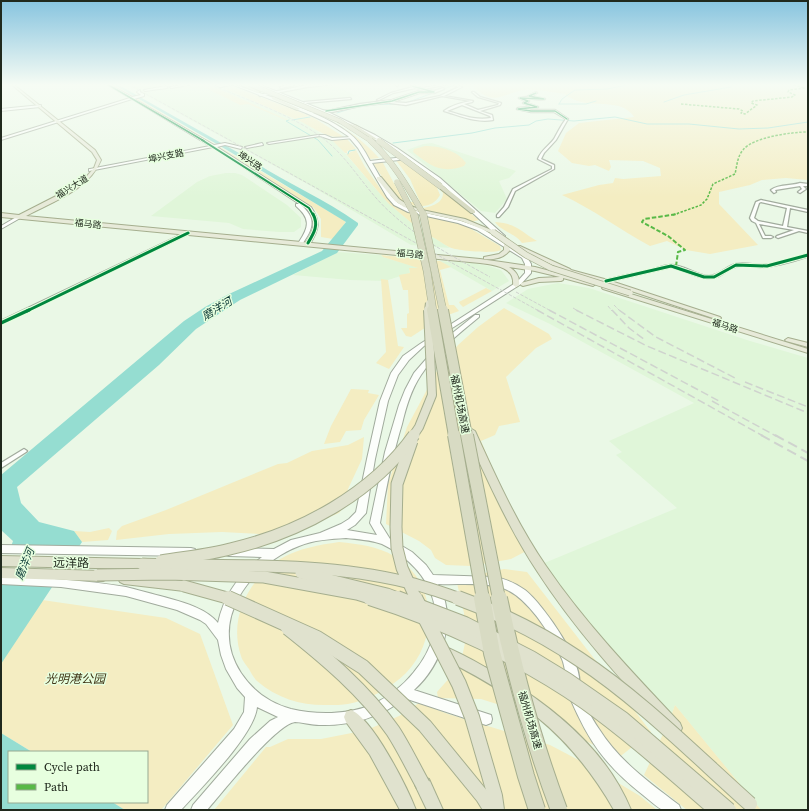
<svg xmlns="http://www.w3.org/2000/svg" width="809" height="811" viewBox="0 0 809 811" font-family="'Source Serif 4','Noto Sans SC',serif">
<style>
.built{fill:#e0f6d9}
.green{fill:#f4edc2}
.water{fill:#95ddd1}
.pier{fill:#eaf8e6}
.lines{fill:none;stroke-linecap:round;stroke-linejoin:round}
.stream{stroke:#95ddd1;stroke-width:1}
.tertiary-tunnel{stroke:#c2cfbe;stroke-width:3;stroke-dasharray:3 1.5;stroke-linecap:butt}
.minor-casing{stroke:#a1ab9d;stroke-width:2.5}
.tertiary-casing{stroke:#a1ab9d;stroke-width:2}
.secondary-casing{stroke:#a1ab9d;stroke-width:2}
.primary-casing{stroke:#a5ae8e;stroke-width:2}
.trunk-casing{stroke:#a5ae8e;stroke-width:2}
.motorway-casing{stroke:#a5ae8e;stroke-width:2}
.minor{fill:#fcfefb;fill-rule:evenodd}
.tertiary{fill:#fcfefb;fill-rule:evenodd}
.secondary{fill:#fcfefb;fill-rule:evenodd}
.primary{fill:#e7ead9;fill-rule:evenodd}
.trunk{fill:#e0e2ce;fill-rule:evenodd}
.motorway{fill:#d8dbc3;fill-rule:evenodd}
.rail-far2{stroke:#cfd3ce;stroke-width:1;stroke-dasharray:3.5 1.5;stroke-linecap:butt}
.rail-far1{stroke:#cfd3ce;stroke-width:1.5;stroke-dasharray:8 3.5;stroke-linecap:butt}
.rail{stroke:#cfd3ce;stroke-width:2;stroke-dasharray:10 5;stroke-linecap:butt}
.primary-bridge-casing{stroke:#a5ae8e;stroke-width:7;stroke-linecap:butt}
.trunk-bridge-far3-casing{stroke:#a5ae8e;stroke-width:8;stroke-linecap:butt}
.trunk-bridge-far2-casing{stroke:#a5ae8e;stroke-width:10;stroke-linecap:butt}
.trunk-bridge-far1-casing{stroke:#a5ae8e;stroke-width:13;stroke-linecap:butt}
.trunk-bridge-casing{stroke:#a5ae8e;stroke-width:16;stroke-linecap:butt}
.motorway-bridge-far5-casing{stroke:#a5ae8e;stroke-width:5;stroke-linecap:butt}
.motorway-bridge-far4-casing{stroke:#a5ae8e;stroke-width:6;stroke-linecap:butt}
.motorway-bridge-far3-casing{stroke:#a5ae8e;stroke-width:8;stroke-linecap:butt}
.motorway-bridge-far2-casing{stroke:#a5ae8e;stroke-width:12;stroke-linecap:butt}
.motorway-bridge-far1-casing{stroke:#a5ae8e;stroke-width:14;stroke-linecap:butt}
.motorway-bridge-casing{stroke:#a5ae8e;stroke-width:18;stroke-linecap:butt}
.primary-bridge{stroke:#e7ead9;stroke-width:5.5}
.trunk-bridge-far3{stroke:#e0e2ce;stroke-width:6}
.trunk-bridge-far2{stroke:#e0e2ce;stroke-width:8}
.trunk-bridge-far1{stroke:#e0e2ce;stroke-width:11}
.trunk-bridge{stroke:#e0e2ce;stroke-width:14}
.motorway-bridge-far5{stroke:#d8dbc3;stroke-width:4}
.motorway-bridge-far4{stroke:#d8dbc3;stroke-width:5.5}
.motorway-bridge-far3{stroke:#d8dbc3;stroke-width:7}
.motorway-bridge-far2{stroke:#d8dbc3;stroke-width:10}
.motorway-bridge-far1{stroke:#d8dbc3;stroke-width:12}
.motorway-bridge{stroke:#d8dbc3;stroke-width:16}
.quiet-far1{stroke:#58b947;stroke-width:1.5;stroke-dasharray:2.5 1.5;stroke-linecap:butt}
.quiet{stroke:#58b947;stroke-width:2;stroke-dasharray:4.5 2;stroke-linecap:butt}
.cycleway-far3-casing{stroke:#e7ffdf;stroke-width:2.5}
.cycleway-far2-casing{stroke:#e7ffdf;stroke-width:3.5}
.cycleway-far1-casing{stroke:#e7ffdf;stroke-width:5}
.cycleway-casing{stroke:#e7ffdf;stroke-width:6}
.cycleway-far3{stroke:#00873e;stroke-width:1.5}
.cycleway-far2{stroke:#00873e;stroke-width:2}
.cycleway-far1{stroke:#00873e;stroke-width:3}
.cycleway{stroke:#00873e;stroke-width:3.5}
.labels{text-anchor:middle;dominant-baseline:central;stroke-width:3;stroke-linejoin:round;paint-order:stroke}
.far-street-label{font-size:9px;fill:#20291d;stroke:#e7ffdf}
.street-label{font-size:10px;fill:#20291d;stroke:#e7ffdf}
.water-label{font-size:11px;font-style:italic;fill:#0e3c38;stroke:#e7ffdf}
.near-street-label{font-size:12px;fill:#20291d;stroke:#e7ffdf}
.near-park-label{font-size:12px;font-style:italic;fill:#403516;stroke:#e7ffdf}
</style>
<rect width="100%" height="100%" fill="#eaf8e6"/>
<!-- built -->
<g class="built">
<path d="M125,84H214L309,125L329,140H332L336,143L388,203L414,225L450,248L411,245L311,186Z"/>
<path d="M328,84H333L356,96L311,102L284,91Z"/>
<path d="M432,143L516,171L509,178L499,181L507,199L495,213L481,211L407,150L423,144Z"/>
<path d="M226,173H235L242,175L287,205L301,218V227L294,232H279L243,229L229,223L151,216L197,182L210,176Z"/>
<path d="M338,252L381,255L383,257L419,268L409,269L410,273L385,281L350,280L293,275Z"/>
<path d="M440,261L472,263L489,266L501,270L509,281L492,291Z"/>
<path d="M558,283L589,288L750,341L808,358V465L776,448L808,465V810H761L675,705L670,719L603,644L542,564L677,508L616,455L622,452L609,441L694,403L550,324L506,303L528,289Z"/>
</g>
<!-- green -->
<g class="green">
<path d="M108,84H113L345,221V223L333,239L321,237V219L314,208Z"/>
<path d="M198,84H208L288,120H286L248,104L240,105Z"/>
<path d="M214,84H227L310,116L295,119Z"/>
<path d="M471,84H808V180L786,178L762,180L750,185L719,192V204L758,245L710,254L686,250L667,241L650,246C620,230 593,209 562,195L599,185L613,183L615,178L623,179L661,176L660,168L643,161L609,160L611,167L609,171L595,165L589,166L572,163L558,151L566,133L579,123L634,117C624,100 599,106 582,102C576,101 570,98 565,95L566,94C555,93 533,88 524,90C500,94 493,108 471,84Z"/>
<path d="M315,114C339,122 362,139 379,158L370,159L354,137Z"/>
<path d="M312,117L314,118L344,137C326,139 313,127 296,119Z"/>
<path d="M347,139L356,149L347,151V153H345L332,140Z"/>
<path d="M425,146C439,146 457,150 466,163L464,166C441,174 431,166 413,152L414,149Z"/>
<path d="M356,150L365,167L387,198L411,211L414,225L388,203L346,154Z"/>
<path d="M395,159H401L436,185L440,195C436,202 430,206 422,206C396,208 387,182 374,165L375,162L382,161L404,202H420L410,179Z"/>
<path d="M438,187L479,220L471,222L419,209C428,207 443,205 443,193Z"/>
<path d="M428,216L466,226L500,246L501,250C494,254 457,251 449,247C443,244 437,239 430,236Z"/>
<path d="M495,222C518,224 520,231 537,241L522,243C515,233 502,232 495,222Z"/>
<path d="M381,255L440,261L451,267L440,270L449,305H454L459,311L440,318L411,337L406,336L401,328H407V314L409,313L408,290H403L399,275L410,273L409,268H418L383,257Z"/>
<path d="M381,279L388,280L398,346L404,347L389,369L376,363L386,352Z"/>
<path d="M486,288L492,291L463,307L460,304L459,302Z"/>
<path d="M504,308L549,334L552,339L536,348L506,377L520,422L499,426L495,435L481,441L503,493L532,548L511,559L471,566L446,565L435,558L431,550L419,541L386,524L388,484L407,427L438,369L458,345L478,327Z"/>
<path d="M351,389L369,390L368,393L379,395L364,420L361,430L346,431L340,442L324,444L331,426Z"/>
<path d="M364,437L362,459L348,489L344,507L339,513L315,523L260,534L222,532L169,534L116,540L117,531L122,526L166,510L278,464L287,463L312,451L348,445Z"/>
<path d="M109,528L112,531L108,540L82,542L74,531L90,532Z"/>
<path d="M339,542C359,544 377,546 394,556C437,581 439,639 406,673C391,688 368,700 348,704C342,705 335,705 329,705C303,706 278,699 257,681C254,678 251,673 249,669C246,665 242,660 241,656C228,618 249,578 282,558C300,548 319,545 339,542Z"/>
<path d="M504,569L527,572L651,732L617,759L607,752L544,719L481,699L438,698L437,692L460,666L465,643L464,613L456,579Z"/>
<path d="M1,594L166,618L200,634L233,725L161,810H125L112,802H147V752H32L1,733Z"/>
<path d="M419,703L448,714L550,745L590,766L640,796L657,810H214L266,747H270L288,739H321L367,730L399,716Z"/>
<path d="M675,705L761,810H687L644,775L670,719Z"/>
</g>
<!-- water -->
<g class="water">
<path d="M113,84H117L253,161C287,183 325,199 358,223V225L337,253L240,300L196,329L159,365L17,487L21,503L39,522L74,531L82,542L1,664V575L13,541L1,530V475L184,321L205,307L229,294L322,251L346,222L227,150Z"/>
<path d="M1,733L32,752H9V802H112L125,810H1Z"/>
</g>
<!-- pier -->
<path class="pier" d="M6,554H76L61,577L1,569Z"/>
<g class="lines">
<!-- stream -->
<g class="stream">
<path d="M664,102L684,95L731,87L732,84"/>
<path d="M406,103L457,84"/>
<path d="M559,104L562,99L575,90L607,89L632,84"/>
<path d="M559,104H586L596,101"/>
<path d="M365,105L401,104"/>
<path d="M337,113L359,106"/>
<path d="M289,120L286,121L318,140L332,156"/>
<path d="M292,120L310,117"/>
<path d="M393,143L472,133L495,128L529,125L536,121L548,119L574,121L615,117L647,124H689L739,129L768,128L808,122"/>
<path d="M348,154L349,151L355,150"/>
</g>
<!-- tertiary-tunnel -->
<path class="tertiary-tunnel" d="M166,87H171"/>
<defs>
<g id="minor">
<path d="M214,84H216L220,85L234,84L220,87Z"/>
<path d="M331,84H334L307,87L260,96L259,95L307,85Z"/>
<path d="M394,84H396L398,85L397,86Z"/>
<path d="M446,84H448L424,89L434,91L443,88L444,89L434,93H419L392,102L360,106L332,112L307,113L306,112L332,110L360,104L392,100L419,91H429L415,88L393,93L379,100H377L391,93L413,87L411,86L412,85L422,88Z"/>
<path d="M455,84L462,87L444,96L473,101L472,102L464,104L478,110L498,105L499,103L478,97L472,92H474L480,97L501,103L500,105L480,111L492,115L493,120C476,123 461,116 444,111C452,105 461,103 471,101L442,96L406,105L390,103L391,102L406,103L440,96L459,87L454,85ZM462,105L490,116L491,118C475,121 462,115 447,111Z"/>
<path d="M294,85L281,88L280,87L293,84Z"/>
<path d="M536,92L537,93L531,96L545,99C537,101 530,97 522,98L529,101L526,103L538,107L523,109L531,110H555L568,119L556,140L544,153L541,159L554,165V169L515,191L508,207L499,217H497V215L504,207L513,189L552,169V166L538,159C541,150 549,146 554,139C558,132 561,125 566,119L554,112H531L517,109L518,108L534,107L523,103L526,101L519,98L526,97L539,99L528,96Z"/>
<path d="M350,98L351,99L305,103L304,102Z"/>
<path d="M800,183L808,184V186H803L806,189L800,193L798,192L802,189L800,186L775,190L776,192L774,193L771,190C779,184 791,186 800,183Z"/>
<path d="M761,200L808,210V212L790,208L787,227L808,231V233L799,231L778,238L776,237L777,236L794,230L759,224L765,236H771L773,237L771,238H763L756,223L752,221L750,218L756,202ZM761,202L787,208L783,226L758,221L754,218L759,203Z"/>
<path d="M187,232L190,233L1,324V321Z"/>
<path d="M808,254V256L806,257C791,262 775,267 760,267C752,267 743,264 735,267C724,270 722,279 707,278C694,277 683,269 671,267L606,282L604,281L606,280C621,276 636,273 651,270C657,268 665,265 671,265C685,265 696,276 709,276C720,276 726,266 736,264C745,262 753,265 761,265C777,265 793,259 808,254Z"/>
<path d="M24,449L27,451L26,452L1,468V463Z"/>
</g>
<g id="tertiary">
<path d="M106,84H108L132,97L141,95L137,92L140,90V92L144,94V96L134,99L214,145L225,143L242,147L241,149L225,145L217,147L311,207C321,222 319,229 310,244L306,243C314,230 317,222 307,209L213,147L89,171V169H90L210,146L132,99L1,140V138L130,98Z"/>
<path d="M191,84H194L171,88L170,87Z"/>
<path d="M166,86L167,88L145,91L144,90Z"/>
<path d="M318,135H325L332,138L352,137L354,138L332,140L320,136L269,144L267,143Z"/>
<path d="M262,143L263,145L247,148L245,147Z"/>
<path d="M296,204H300C316,218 314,227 303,243H301L299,242C309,227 311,219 296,206Z"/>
<path d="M18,216L22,217L1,229V226Z"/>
</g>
<g id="secondary">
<path d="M231,84H233C269,97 321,111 350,134C359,141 365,151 370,161L404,157L350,125L305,104L256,84H258L330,113L375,135L397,148L440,178L505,236L500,237L492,231L445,187L408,159L372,163L391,196L398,203L412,210L461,221L481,228L527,257L531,264V273L521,284L424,346L409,360L398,375L388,401L375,459L366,513L355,525L347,530L377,535L370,523L385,452L399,405L405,390L414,373L440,343L475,315H479V317C457,335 437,351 421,375C411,390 406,407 402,424C392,457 386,489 380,523L390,539L412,552L426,565L433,575L494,577C506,579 515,583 525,590C543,604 588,667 578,689L574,691L570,689C565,680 566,669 562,659C552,636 526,593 499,587C479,582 458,585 438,584C458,618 442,665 414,690L491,715L492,719L491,723L486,725L404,698C382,718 348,726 319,725C313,725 300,722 295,722C275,725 222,793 207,810H191L193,805L250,739L270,721L278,717L257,707C255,734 201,788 181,810H165L167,805L234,729L244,712L245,697L237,688L226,669L221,655L218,640L206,624L200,620L177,610L126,596L61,587L1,584V576C43,578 84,580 126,587C139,590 151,594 164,597C182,602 206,608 218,623C224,595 239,574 262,557L229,556L225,555L224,552L225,549L229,548L274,549L291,540L320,533L341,524L349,519L356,512L367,459L380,401L391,373L403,356L420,344L517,282L525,273V264L522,258L477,230L458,223L408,212L394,205L387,197L358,148L348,136L328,123L306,113ZM346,538C357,539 371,540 382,544C436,570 454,624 414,672C403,686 387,698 371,705C347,715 316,715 291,709C269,703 253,691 241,673C207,621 250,565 299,546C314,540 330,539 346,538Z"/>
<path d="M41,105L40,107L1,111V109Z"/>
<path d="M1,545L191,548L195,549L196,552L195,555L191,556L1,553Z"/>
<path d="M576,692L580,694C586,706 591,718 599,729C619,761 650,783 679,805L681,810C676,810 668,811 663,810C658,808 648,799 643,795C605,765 589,742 570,698L572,694Z"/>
</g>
<g id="primary">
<path d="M11,84H13L95,150L101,160C89,190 52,202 26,216L480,259L535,267L595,283L596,284L593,286L563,278V280L561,281L539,282L523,286L521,285V283L539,278L560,277L535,271L509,267C516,271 520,277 519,285L516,287L513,285C515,266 493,265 480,263L1,217V213L19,215L64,192L87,176L94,168L97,160L92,152Z"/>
<path d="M377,177H381L399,199L408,205L422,210L465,219L496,232L491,233L462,221L421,212L404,207L395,201L377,179Z"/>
<path d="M504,244H508L510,250C504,258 494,260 484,259V257L499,254L504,250Z"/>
<path d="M516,246H520L570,269L571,270L608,280L720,317L721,318L720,319H716L604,282L561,271V269L516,248Z"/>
<path d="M605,286L808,349V353L603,289L602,288Z"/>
<path d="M788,338L808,343V347L786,341L785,340Z"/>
</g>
<g id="trunk">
<path d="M470,428L475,431C496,477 517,524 546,566C585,623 633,673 680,723L682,728L680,733L675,735L670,733C623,682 575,630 537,571C508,527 487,479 465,431Z"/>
<path d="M1,556L142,559L146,561L148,564L146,567L142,569L1,566Z"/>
<path d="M1,568L103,571L107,573L109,576L107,579L103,581L1,578Z"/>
<path d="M124,574L184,581L188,582L190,586L188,590L184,591L124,584L120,582L118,579L120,576Z"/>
<path d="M441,645C456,651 471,659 485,667C544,699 605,746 631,810H614C569,731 516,695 436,655L434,651L436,647Z"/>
<path d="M351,710C373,719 407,787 416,810H400L370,755L346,722L344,717L346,712Z"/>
<path d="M423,777L429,779L443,810H427L415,785L417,779Z"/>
</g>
<g id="motorway">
<path d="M240,84H244L260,92L257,93Z"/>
<path d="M272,97H274L300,109L297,110L272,99Z"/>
<path d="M338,120L357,126L377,139L373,140L353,128L338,122Z"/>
<path d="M438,185H442L475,211V213H471L438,187Z"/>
</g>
</defs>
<!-- minor casing -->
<use href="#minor" class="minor-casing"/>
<!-- tertiary casing -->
<use href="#tertiary" class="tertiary-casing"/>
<!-- secondary casing -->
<use href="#secondary" class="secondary-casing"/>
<!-- primary casing -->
<use href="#primary" class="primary-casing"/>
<!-- trunk casing -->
<use href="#trunk" class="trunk-casing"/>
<!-- motorway casing -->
<use href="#motorway" class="motorway-casing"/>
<!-- minor -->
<use href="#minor" class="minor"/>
<!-- tertiary -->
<use href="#tertiary" class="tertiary"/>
<!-- secondary -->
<use href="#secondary" class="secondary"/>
<!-- primary -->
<use href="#primary" class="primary"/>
<!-- trunk -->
<use href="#trunk" class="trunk"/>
<!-- motorway -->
<use href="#motorway" class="motorway"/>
<!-- rail-far2 -->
<g class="rail-far2">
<path d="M128,84L539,311"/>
<path d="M209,84C247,100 300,117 331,145C353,165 368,193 391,213C420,240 456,258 490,277"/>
<path d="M516,292L551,311"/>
<path d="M614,305L620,311"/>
<path d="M608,306L612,311"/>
<path d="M573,308L578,311"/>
</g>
<!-- rail-far1 -->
<g class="rail-far1">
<path d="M537,310L763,436"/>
<path d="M549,310L719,401"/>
<path d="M576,310L647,346L808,413"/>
<path d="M612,310L629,328L645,340"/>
<path d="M619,310L656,337L735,378"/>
<path d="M745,382L808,407"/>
<path d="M712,401L776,436"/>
</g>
<!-- rail -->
<g class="rail">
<path d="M761,435L808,461"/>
<path d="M775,435L808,453"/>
</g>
<defs>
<path id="primary-bridge" d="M493,232L526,255L551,268L630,293"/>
<path id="trunk-bridge-far3" d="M428,311L429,303"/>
<path id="trunk-bridge-far2" d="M413,436L419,427L432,395L428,310"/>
<g id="trunk-bridge-far1">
<path d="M412,441L397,484L396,527L397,548L402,568L416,599"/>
<path d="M161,561C184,557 208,555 230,549C300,533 372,494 414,435"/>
<path d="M142,564C229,567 320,561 406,582C424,586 443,593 461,599"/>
<path d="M301,573L387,594L400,599"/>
<path d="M97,575L168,574L264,577L357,594L373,599"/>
<path d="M184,586L231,599"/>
</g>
<g id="trunk-bridge">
<path d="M228,598L317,638L363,667L425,726L483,797L491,810"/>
<path d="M370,598C443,621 522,658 585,702C631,735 673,773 716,810"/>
<path d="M397,598L465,624L531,658L567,680L623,719L729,810"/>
<path d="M415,598L459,684L472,717L495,796L497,810"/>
<path d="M458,598C500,613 542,634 579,659C641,700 695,755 750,804"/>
<path d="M288,628C326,658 365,691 393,731C404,748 413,767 423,785"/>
</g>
<path id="motorway-bridge-far5" d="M249,84L340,121L371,141"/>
<g id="motorway-bridge-far4">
<path d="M370,140C393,161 408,188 424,215"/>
<path d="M379,141L440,186"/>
<path d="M397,182L414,215"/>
</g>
<g id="motorway-bridge-far3">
<path d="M414,214L427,271L433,311"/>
<path d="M423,214L443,311"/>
</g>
<g id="motorway-bridge-far2">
<path d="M432,310L454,436"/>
<path d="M443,310L467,436"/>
</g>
<g id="motorway-bridge-far1">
<path d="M454,435L483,599"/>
<path d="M467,435L499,599"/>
</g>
<g id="motorway-bridge">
<path d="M482,598L492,653L526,776L537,810"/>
<path d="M499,598C514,670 533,741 559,810"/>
</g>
</defs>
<!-- primary-bridge casing -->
<use href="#primary-bridge" class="primary-bridge-casing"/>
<!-- trunk-bridge-far3 casing -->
<use href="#trunk-bridge-far3" class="trunk-bridge-far3-casing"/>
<!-- trunk-bridge-far2 casing -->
<use href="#trunk-bridge-far2" class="trunk-bridge-far2-casing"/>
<!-- trunk-bridge-far1 casing -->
<use href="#trunk-bridge-far1" class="trunk-bridge-far1-casing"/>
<!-- trunk-bridge casing -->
<use href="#trunk-bridge" class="trunk-bridge-casing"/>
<!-- motorway-bridge-far5 casing -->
<use href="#motorway-bridge-far5" class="motorway-bridge-far5-casing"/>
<!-- motorway-bridge-far4 casing -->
<use href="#motorway-bridge-far4" class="motorway-bridge-far4-casing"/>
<!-- motorway-bridge-far3 casing -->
<use href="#motorway-bridge-far3" class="motorway-bridge-far3-casing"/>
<!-- motorway-bridge-far2 casing -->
<use href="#motorway-bridge-far2" class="motorway-bridge-far2-casing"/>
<!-- motorway-bridge-far1 casing -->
<use href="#motorway-bridge-far1" class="motorway-bridge-far1-casing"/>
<!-- motorway-bridge casing -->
<use href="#motorway-bridge" class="motorway-bridge-casing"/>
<!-- primary-bridge -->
<use href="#primary-bridge" class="primary-bridge"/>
<!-- trunk-bridge-far3 -->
<use href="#trunk-bridge-far3" class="trunk-bridge-far3"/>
<!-- trunk-bridge-far2 -->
<use href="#trunk-bridge-far2" class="trunk-bridge-far2"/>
<!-- trunk-bridge-far1 -->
<use href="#trunk-bridge-far1" class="trunk-bridge-far1"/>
<!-- trunk-bridge -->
<use href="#trunk-bridge" class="trunk-bridge"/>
<!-- motorway-bridge-far5 -->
<use href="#motorway-bridge-far5" class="motorway-bridge-far5"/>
<!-- motorway-bridge-far4 -->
<use href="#motorway-bridge-far4" class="motorway-bridge-far4"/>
<!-- motorway-bridge-far3 -->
<use href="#motorway-bridge-far3" class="motorway-bridge-far3"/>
<!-- motorway-bridge-far2 -->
<use href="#motorway-bridge-far2" class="motorway-bridge-far2"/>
<!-- motorway-bridge-far1 -->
<use href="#motorway-bridge-far1" class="motorway-bridge-far1"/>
<!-- motorway-bridge -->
<use href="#motorway-bridge" class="motorway-bridge"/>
<!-- quiet-far1 -->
<g class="quiet-far1">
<path d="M681,104L739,109L743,111L741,113L745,114L757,105L751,103L753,101L792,97L795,95L788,92L789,90L805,88L794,85L797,84"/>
<path d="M673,215L701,205L707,199L713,184L735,174C737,166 737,157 743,150C753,137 792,132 808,132"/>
</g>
<!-- quiet -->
<path class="quiet" d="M676,266L678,252L685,250L668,236L642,222L644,219L678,214"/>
<defs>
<g id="cycleway-far3">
<path d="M107,84L204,141"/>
<path d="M536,93L529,96L544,99L520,98L528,101L524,103L537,107L518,109L531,111H555L567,119"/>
<path d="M326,111L392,101L419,92H434L412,86"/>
</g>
<path id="cycleway-far2" d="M202,140L309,208L313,215"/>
<g id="cycleway-far1">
<path d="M308,243C314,233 319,225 313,214"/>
<path d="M606,281L671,266L704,277H714L736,265L767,266L808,255"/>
<path d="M27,311L188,233"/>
</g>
<path id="cycleway" d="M1,323L29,310"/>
</defs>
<!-- cycleway-far3 casing -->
<use href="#cycleway-far3" class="cycleway-far3-casing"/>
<!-- cycleway-far2 casing -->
<use href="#cycleway-far2" class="cycleway-far2-casing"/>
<!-- cycleway-far1 casing -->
<use href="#cycleway-far1" class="cycleway-far1-casing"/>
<!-- cycleway casing -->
<use href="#cycleway" class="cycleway-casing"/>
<!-- cycleway-far3 -->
<use href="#cycleway-far3" class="cycleway-far3"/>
<!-- cycleway-far2 -->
<use href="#cycleway-far2" class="cycleway-far2"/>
<!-- cycleway-far1 -->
<use href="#cycleway-far1" class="cycleway-far1"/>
<!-- cycleway -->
<use href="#cycleway" class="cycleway"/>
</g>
<!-- sky -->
<linearGradient id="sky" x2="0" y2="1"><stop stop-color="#87c4df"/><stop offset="0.43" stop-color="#f6fcf4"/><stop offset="1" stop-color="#f6fcf4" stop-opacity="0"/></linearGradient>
<rect width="809" height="197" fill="url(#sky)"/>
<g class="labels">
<!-- far-street labels -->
<g class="far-street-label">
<text transform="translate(166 156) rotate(-11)">埠兴支路</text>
<text transform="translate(250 161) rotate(34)">埠兴路</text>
<text transform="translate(72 187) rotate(-32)">福兴大道</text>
<text transform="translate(88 224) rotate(6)">福马路</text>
<text transform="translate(410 254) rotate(5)">福马路</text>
<text transform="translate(725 326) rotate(18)">福马路</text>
</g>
<!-- street labels -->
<g class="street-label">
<text transform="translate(460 404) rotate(79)">福州机场高速</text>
<text transform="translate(530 720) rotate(74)">福州机场高速</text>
</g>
<!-- water labels -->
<g class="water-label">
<text transform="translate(217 309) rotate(-31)">磨洋河</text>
<text transform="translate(25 564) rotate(-68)">磨洋河</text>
</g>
<!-- near-street labels -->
<g class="near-street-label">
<text transform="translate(71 563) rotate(1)">远洋路</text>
</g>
<!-- near-park labels -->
<g class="near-park-label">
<text x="75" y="679">光明港公园</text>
</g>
</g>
<!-- border -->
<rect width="809" height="811" fill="none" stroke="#20291d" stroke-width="4"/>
<!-- legend -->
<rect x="8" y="751" width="140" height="52" fill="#e7ffdf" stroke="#97a991"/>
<rect x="16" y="764" width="20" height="6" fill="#00873e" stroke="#97a991"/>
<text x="44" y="771" font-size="12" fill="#20291d">Cycle path</text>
<rect x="16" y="784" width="20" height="6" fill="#58b947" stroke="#97a991"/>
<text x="44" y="791" font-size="12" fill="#20291d">Path</text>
</svg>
